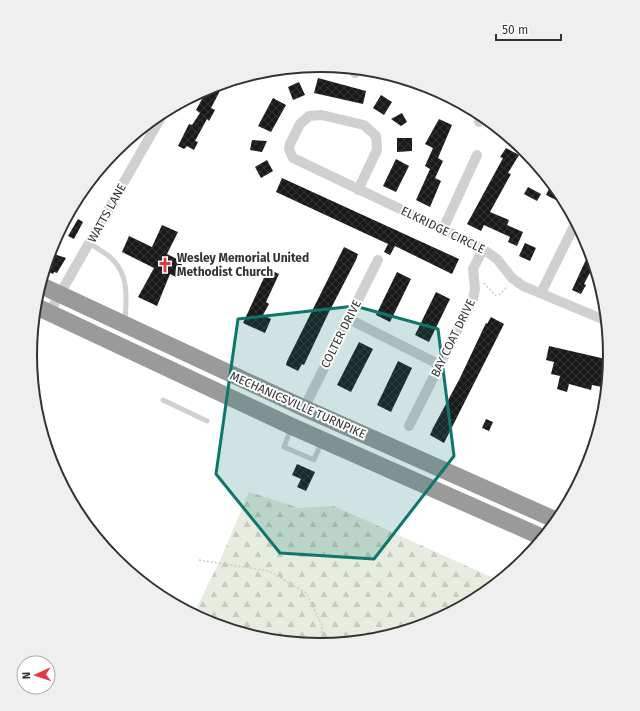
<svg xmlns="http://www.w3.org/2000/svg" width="640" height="711" viewBox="0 0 640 711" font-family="'Fira Sans',sans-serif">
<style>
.forest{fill:url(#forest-firs)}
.building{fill:url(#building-cross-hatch)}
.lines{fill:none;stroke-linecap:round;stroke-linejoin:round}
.path{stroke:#cdcdcd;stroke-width:1.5;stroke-dasharray:2 2;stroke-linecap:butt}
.lane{stroke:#d0d0d0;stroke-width:5}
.street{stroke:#d0d0d0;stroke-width:10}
.highway{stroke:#9a9a9a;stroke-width:17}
.marked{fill:#0f766e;fill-opacity:0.2;stroke:#0f766e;stroke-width:3;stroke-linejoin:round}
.labels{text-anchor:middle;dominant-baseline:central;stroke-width:4;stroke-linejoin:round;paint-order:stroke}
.street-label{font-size:12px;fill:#333;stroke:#fff}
.poi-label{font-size:12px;font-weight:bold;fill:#333;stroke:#fff;text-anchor:start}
.rim{fill:none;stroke:#333;stroke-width:2}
</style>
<defs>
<pattern id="forest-firs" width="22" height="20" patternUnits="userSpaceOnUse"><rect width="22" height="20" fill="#e6ecdf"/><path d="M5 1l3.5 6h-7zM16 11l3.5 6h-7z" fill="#c6cbc0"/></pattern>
<pattern id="building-cross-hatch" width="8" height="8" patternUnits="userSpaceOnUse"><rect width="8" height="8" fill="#1a1a1a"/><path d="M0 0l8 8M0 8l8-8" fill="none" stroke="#333"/></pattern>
</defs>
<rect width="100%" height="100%" fill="#fff"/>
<!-- forest -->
<path class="forest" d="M249,492L299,508L334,506L500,581C417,650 289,666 193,615L222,556Z"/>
<!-- building -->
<g class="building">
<path d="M318,78L366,91L363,104L314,93Z"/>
<path d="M299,82L305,95L293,100L288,87Z"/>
<path d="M217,85L222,87L211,108L215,110L209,121L207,119L195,141L198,142L194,150L187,146L184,149L178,146L189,124L192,125L200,113L196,110L208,88Z"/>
<path d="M381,95L392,102L384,115L373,108Z"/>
<path d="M273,98L286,105L271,132L258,126Z"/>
<path d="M402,113L407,122L401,126L391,119Z"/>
<path d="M439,119L452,125L438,158L443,161L435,178L441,181L430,207L416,200L430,169L425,166L433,148L425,144Z"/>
<path d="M397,138H412V151L397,152Z"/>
<path d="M252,140L267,141L262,152L250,150Z"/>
<path d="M506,148L519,155L508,173L511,174L490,212L509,220L507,225L523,232L517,246L508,242L510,237L484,225L481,231L467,224L503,158L500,157Z"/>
<path d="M396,159L409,166L396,192L383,186Z"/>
<path d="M267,160L273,171L261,178L255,167Z"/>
<path d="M282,178L459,259L452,274L395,246L390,255L384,252L388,244L276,192Z"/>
<path d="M552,183L560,193L556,200L546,195Z"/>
<path d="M528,187L541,194L537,201L524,194Z"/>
<path d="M78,219L83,222L74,239L68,236Z"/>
<path d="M162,225L178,232L167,254L183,262L176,277L170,274L157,306L138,297L154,268L122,252L129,236L152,247Z"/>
<path d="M525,243L536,248L530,261L519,256Z"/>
<path d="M344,247L358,254L356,260L328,314L304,365L302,364L298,371L286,365L287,361Z"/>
<path d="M590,251L594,265L584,284L586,285L581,294L572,290Z"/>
<path d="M54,254L66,258L57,273L54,272L53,274L47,271L48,269L46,267Z"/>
<path d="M268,269L279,274L266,302L269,304L263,315L271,319L265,333L243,323Z"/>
<path d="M397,272L411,279L390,322L376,315Z"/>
<path d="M436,292L450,299L429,342L415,335Z"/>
<path d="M491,317L504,324L444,443L430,435L433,428L460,378L486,323L487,324Z"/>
<path d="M359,342L373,349L351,392L337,385Z"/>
<path d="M549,346L610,360L607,388L592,385L591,390L569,384L567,392L557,389L560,376L551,374L554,362L546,360Z"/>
<path d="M398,361L412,368L391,412L377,405Z"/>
<path d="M486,419L493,422L489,431L482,428Z"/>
<path d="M297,464L315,472L306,491L297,487L301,479L292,475Z"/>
</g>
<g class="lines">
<!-- path -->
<g class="path">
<path d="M484,283L496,296"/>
<path d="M499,295L508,286"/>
<path d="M199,560L269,571L306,593L322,625L321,645"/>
</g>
<!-- lane -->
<g class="lane">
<path d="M90,243C97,249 107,253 113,260C130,277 126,301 125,322"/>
<path d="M163,400L207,421"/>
<path d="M291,428L284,447L314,460L321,443"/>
</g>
<!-- street -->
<g class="street">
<path d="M355,73L358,69"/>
<path d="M479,122L482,115"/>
<path d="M358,190L377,150L376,136L364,125L322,115L309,116L300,124L290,144L289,149L293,158L480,247L497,259L512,278L523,286L607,321"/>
<path d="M443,229L477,155"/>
<path d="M541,293L576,222"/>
<path d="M49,313L164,112"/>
<path d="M349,319L440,365"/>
<path d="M304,408L378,260"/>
<path d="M409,426L473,299L475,289L473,269L483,249"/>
</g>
<!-- highway -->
<g class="highway">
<path d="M40,285L304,408L558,521"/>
<path d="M35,306L291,426L544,538"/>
</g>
</g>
<!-- marked area -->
<path class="marked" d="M355,306L438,329L454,456L374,559L280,553L216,474L238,319Z"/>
<!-- icons -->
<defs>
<symbol id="church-bare" viewBox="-9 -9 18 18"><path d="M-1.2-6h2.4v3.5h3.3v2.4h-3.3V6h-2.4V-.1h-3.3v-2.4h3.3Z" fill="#e63946" stroke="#fff" stroke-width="2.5" paint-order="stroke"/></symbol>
</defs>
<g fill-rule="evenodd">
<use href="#church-bare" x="154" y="254" width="22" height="22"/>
</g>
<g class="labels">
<!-- street labels -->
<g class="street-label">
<text transform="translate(107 213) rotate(-61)">WATTS LANE</text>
<text transform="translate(443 230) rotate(26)">ELKRIDGE CIRCLE</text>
<text transform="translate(341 334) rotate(-63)">COLTER DRIVE</text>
<text transform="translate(453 338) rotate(-64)">BAY COAT DRIVE</text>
<text transform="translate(298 405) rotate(24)">MECHANICSVILLE TURNPIKE</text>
</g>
<!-- poi labels -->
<g class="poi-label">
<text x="177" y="258">Wesley Memorial United<tspan x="177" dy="14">Methodist Church</tspan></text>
</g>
</g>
<!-- crop -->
<path d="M0 0H640V711H0ZM37 355a283 283 0 1 1 566 0a283 283 0 1 1-566 0Z" fill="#efefef" fill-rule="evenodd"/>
<path class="rim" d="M37 355a283 283 0 1 1 566 0a283 283 0 1 1-566 0Z"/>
<!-- north arrow -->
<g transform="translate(36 675) rotate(267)"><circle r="19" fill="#ffffff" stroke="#adadad"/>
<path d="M0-3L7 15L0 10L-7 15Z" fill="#e63946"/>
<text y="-6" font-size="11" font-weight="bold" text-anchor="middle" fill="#333333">N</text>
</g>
<!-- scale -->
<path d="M496 34v6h65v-6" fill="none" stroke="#333333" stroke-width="2"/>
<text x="502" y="34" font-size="12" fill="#333333" stroke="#ffffff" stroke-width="3" paint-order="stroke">50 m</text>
</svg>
